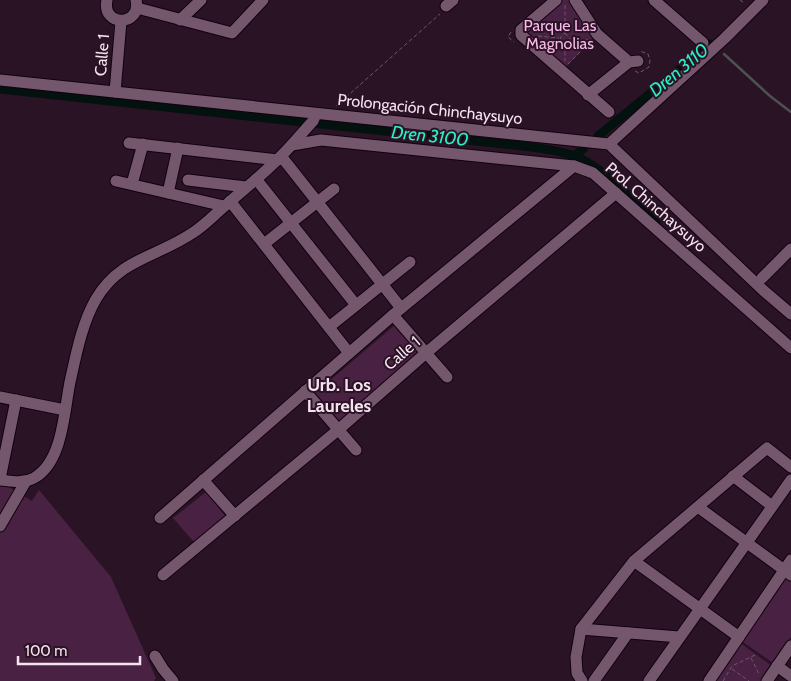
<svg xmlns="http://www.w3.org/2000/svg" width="791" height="681" viewBox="0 0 791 681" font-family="Cabin,sans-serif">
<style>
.green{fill:#492142}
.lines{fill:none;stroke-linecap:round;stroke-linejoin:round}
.stream{stroke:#4c5152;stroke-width:2.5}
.canal{stroke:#03120e;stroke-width:9}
.minor-casing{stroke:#12010f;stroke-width:13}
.path{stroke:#6e5869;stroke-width:1;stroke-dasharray:4 2.5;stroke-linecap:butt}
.minor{stroke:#74576d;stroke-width:11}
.labels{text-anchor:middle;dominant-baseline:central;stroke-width:4;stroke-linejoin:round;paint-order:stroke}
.park-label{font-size:16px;fill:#f9baea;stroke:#2b1326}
.street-label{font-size:16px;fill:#f5e4f0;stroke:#2b1326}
.water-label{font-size:18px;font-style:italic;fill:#29f1c5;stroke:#2b1326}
.neighbourhood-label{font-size:18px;font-weight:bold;fill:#f5e4f0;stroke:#2b1326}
</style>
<rect width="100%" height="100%" fill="#2b1326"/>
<!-- green -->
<g class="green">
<path d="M562,0H569L593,39L563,70L525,32Z"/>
<path d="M395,325L420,354L339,422L315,393Z"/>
<path d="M0,486L9,487L32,501L39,490L111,577L156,678L154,681H0Z"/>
<path d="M206,492L225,516L194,542L173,518Z"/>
<path d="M785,574L791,579V637L773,663L740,640Z"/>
<path d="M739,642L772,666L762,681H712Z"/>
</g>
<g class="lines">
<!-- stream -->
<path class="stream" d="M724,54L770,96L791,112"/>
<!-- canal -->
<g class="canal">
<path d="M0,89L532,147C550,150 569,152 585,161C610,175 634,202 656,222"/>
<path d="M598,136L711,44"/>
<path d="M574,156L584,148"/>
</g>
<defs>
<g id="minor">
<path d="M107,0C101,27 142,27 136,0"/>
<path d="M556,0L521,30V35L609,112"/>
<path d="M575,0L597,34L629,62L638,61"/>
<path d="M654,0L703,43"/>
<path d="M446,6L453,0"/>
<path d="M137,8L232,33L263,0"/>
<path d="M180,20L201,0"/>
<path d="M0,80L609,144L764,291L791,314"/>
<path d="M115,92L121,21"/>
<path d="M588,95L629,62"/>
<path d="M129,143L278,160"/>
<path d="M609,144L725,38L763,0"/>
<path d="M292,145L321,140L574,166L593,173L791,348"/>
<path d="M281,156L401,308"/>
<path d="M256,179L356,305"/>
<path d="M188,180L246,187"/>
<path d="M116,181L224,206"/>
<path d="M132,184L143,144"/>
<path d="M168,193L178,148"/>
<path d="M230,201L349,353"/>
<path d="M264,244L334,189"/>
<path d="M762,278L791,249"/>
<path d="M393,315L447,377"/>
<path d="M329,327L410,262"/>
<path d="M305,391L356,450"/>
<path d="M0,397L65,410"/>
<path d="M733,476L772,506"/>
<path d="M0,479L16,400"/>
<path d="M0,480C11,481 23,484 34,478C63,462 64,411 70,382C76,355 82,323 96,299C120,258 158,257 194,232C206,224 215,214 226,205C243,190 261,176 277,160C290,148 301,134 313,121L316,114"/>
<path d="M203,480L235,516"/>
<path d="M698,507L791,575"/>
<path d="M160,518L393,315L574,166"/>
<path d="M0,526L26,481"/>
<path d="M634,561L739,637"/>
<path d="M163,575L338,430L426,353L616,193"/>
<path d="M581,629L679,637"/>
<path d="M155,656L163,669L173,681"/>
<path d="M777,666L791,676"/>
<path d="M582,681L577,673L576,657L581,629L634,561L767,448L791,467"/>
<path d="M594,681L628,633"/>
<path d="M649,681L791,480"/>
<path d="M709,681L791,560"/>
<path d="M767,681L791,646"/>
</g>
</defs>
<!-- minor casing -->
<use href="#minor" class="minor-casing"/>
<!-- path -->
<g class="path">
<path d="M740,0L743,2"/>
<path d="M565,5V33L560,38L565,44L571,39L589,40"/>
<path d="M511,32L508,37L514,42"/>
<path d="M565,33L570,39"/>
<path d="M538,36L559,38"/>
<path d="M565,45V61"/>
<path d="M568,64L590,42"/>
<path d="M635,71L639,73L649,67L650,60L648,54L640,51"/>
<path d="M336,106L440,14"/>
<path d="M751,658L759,674"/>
<path d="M732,669L749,681"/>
<path d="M723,681L732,666L755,655"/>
</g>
<!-- minor -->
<use href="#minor" class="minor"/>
</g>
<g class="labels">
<!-- park labels -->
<g class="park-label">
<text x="560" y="25">Parque Las<tspan x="560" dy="18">Magnolias</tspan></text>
</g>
<!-- street labels -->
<g class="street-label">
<text transform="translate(102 55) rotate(-85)">Calle 1</text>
<text transform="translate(430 109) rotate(6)">Prolongación Chinchaysuyo</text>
<text transform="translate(656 207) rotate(41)">Prol. Chinchaysuyo</text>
<text transform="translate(402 353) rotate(-41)">Calle 1</text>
</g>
<!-- water labels -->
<g class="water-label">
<text transform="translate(679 70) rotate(-40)">Dren 3110</text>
<text transform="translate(430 136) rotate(6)">Dren 3100</text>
</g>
<!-- neighbourhood labels -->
<g class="neighbourhood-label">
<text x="339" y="385">Urb. Los<tspan x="339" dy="21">Laureles</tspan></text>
</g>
</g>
<!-- scale -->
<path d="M18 656v8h122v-8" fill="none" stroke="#f5e4f0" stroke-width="2.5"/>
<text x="25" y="656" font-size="15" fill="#f5e4f0" stroke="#2b1326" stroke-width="4" paint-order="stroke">100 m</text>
</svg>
